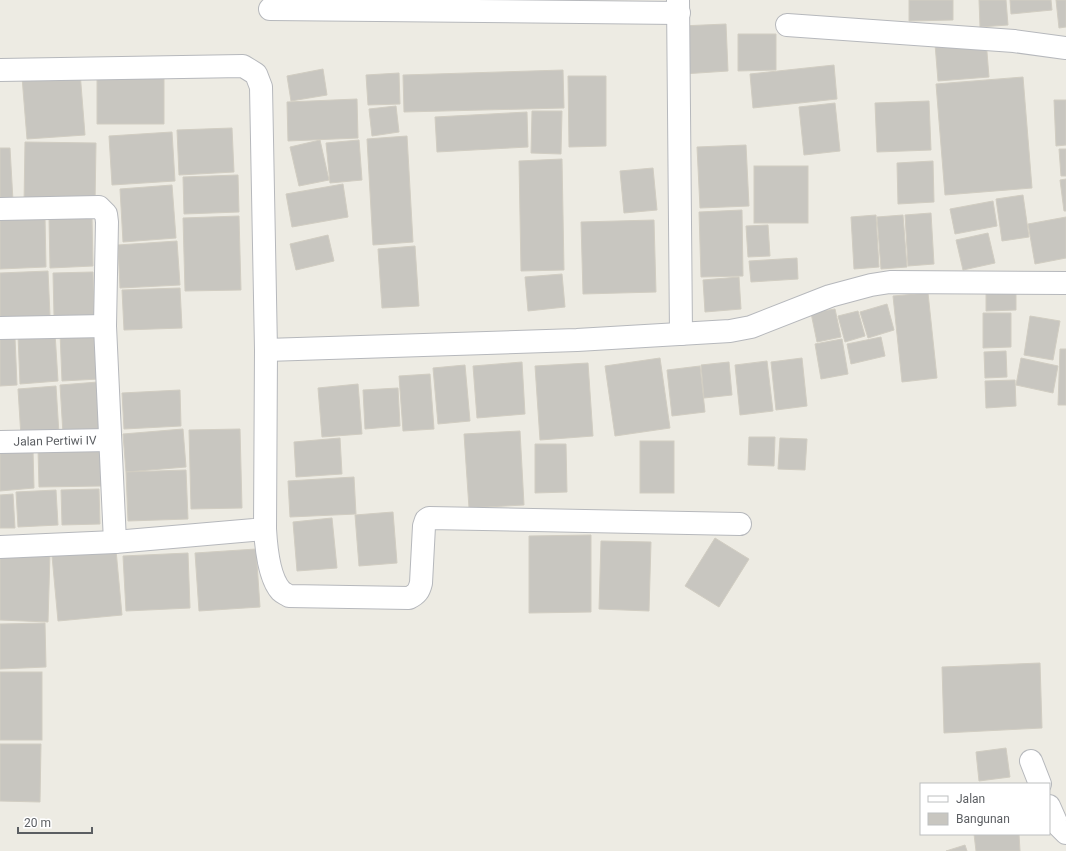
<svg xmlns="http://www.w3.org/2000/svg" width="1066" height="851" viewBox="0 0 1066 851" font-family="Roboto,sans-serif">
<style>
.building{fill:#c8c6c0;stroke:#d1cdc2}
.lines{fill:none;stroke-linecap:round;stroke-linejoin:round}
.minor-casing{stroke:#b6b8bc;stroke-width:24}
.minor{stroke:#fff;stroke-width:22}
.labels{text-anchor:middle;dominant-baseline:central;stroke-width:4;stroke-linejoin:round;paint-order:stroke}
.street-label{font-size:12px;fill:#5b5e62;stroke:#fff}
</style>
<rect width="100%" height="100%" fill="#edebe3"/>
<!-- building -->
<g class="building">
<path d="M909,0H953V20L909,21Z"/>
<path d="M979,0H1006L1008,25L980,27Z"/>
<path d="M1010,0H1051L1052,10L1011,14Z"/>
<path d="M1056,0H1066V27L1059,28Z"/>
<path d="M726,24L728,71L683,74L681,26Z"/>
<path d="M738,34H776V70L738,71Z"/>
<path d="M986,40L989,77L938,81L935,44Z"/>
<path d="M834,65L837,99L753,108L750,74Z"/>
<path d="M323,69L327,95L291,101L287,76Z"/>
<path d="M563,70L564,108L404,112L403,75Z"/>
<path d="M164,71V124H97V72Z"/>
<path d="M80,72L85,135L27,139L22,77Z"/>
<path d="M399,73L400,104L368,105L366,75Z"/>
<path d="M568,76H606V146L569,147Z"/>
<path d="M1023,77L1032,188L945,195L936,84Z"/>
<path d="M357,99L358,138L288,141L287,102Z"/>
<path d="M1054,100H1066V145L1056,146Z"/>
<path d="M929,101L931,150L877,152L875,103Z"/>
<path d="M835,103L840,151L804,155L799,107Z"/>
<path d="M396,106L399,132L372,136L369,109Z"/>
<path d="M532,111H562L561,154L531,153Z"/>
<path d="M527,112L528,147L437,152L435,117Z"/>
<path d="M232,128L234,172L179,175L177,130Z"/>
<path d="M172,132L175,181L112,185L109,136Z"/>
<path d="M407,136L413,242L373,245L367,139Z"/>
<path d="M320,140L329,180L299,186L290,147Z"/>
<path d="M359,140L362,180L330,183L326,143Z"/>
<path d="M25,142L96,143L95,204H24Z"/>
<path d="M746,145L749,206L700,208L697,147Z"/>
<path d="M0,148H10L13,201L0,202Z"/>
<path d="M1059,149H1066V176H1061Z"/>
<path d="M562,159L564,270L521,271L519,161Z"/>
<path d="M933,161L934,202L898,204L897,163Z"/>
<rect x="754" y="166" width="54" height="57"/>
<path d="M653,168L657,210L624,213L620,171Z"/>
<path d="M238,175L239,212L184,214L183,177Z"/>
<path d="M1066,179V211H1064L1060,180Z"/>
<path d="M343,184L348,217L292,227L286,194Z"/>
<path d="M172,185L176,238L123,242L120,189Z"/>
<path d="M1023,195L1029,237L1002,241L996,199Z"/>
<path d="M993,201L997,226L955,234L950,209Z"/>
<path d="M742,210L743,276L701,277L699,212Z"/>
<path d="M931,213L934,264L908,266L905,215Z"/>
<path d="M876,215L879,267L854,269L851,217Z"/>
<path d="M903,215L907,267L881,269L877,217Z"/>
<path d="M239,216L241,290L185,291L183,218Z"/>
<path d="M45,217L46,267L0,269V218Z"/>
<path d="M92,217L93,266L50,268L49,218Z"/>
<path d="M1066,217V258L1035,264L1028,224Z"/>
<path d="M654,220L656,292L583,294L581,222Z"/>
<path d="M768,225L770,256L748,257L746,226Z"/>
<path d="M988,233L995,263L963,270L956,240Z"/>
<path d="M328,235L334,261L296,270L290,244Z"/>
<path d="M177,241L180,285L120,288L118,245Z"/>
<path d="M415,246L419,306L382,308L378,249Z"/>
<path d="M797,258L798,279L751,282L749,261Z"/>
<path d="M48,271L50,316L0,318V273Z"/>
<path d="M93,272L94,316H54L53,273Z"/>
<path d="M562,274L565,307L528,311L525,277Z"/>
<path d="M739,277L741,309L705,312L703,280Z"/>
<path d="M1016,285V310L986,311V286Z"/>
<path d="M180,288L182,328L124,330L122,290Z"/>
<path d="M928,293L937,378L902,382L893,296Z"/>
<path d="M887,304L894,330L868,338L860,312Z"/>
<path d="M835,309L841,337L817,342L811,313Z"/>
<path d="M858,311L865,336L845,342L838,316Z"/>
<path d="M983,313H1011V347L983,348Z"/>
<path d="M1030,316L1060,321L1053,360L1024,355Z"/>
<path d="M97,330L99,379L62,381L60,333Z"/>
<path d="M55,333L58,381L20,384L18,335Z"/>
<path d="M881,337L885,356L851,364L847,344Z"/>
<path d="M15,338L17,385L0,386V339Z"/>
<path d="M842,339L848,374L821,379L815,344Z"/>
<path d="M1060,349H1066V405H1058Z"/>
<path d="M1006,351L1007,377L985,378L984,352Z"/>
<path d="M660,358L670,428L615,436L605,366Z"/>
<path d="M802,358L807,406L776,410L771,362Z"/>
<path d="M1021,358L1058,366L1053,393L1016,385Z"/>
<path d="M767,361L773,411L740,415L735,365Z"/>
<path d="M522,362L525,414L477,418L473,366Z"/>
<path d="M729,362L732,395L704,398L701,365Z"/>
<path d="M588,363L593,436L540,440L535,366Z"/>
<path d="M465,365L470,421L438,424L433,368Z"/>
<path d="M700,366L705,412L672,416L667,370Z"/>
<path d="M430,374L434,429L403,431L399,376Z"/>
<path d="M1015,380L1016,406L986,408L985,381Z"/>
<path d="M98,382L101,432L63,434L60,385Z"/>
<path d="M358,384L362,434L322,437L318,388Z"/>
<path d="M56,386L59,434L21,437L18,389Z"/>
<path d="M398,388L400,426L365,429L363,390Z"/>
<path d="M180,390L181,426L124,429L122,393Z"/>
<path d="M183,429L186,467L126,472L123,434Z"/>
<path d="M240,429L242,508L191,509L189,430Z"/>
<path d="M520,431L524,505L469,508L464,434Z"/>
<path d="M749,437H775L774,466L748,465Z"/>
<path d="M340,438L342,474L296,477L294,442Z"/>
<path d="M780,438L807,439L805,470L778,469Z"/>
<rect x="640" y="441" width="34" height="52"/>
<path d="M535,444H566L567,492L535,493Z"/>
<path d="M101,448V486L39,487L38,449Z"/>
<path d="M33,450L34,488L0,491V452Z"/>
<path d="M186,470L188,519L128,521L126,472Z"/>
<path d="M354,477L356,514L290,517L288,481Z"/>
<path d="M99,489L100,524L62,525L61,490Z"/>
<path d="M56,490L58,525L18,527L16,492Z"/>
<path d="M13,494L15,528H0V495Z"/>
<path d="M393,512L397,563L359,566L355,515Z"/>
<path d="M332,518L337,568L297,571L293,522Z"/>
<path d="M591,535V612L529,613V536Z"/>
<path d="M715,538L749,559L719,607L685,586Z"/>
<path d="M601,541L651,542L649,611L599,609Z"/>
<path d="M256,549L260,607L199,611L195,553Z"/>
<path d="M116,550L122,615L58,621L52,556Z"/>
<path d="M0,551L50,553L48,622L0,620Z"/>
<path d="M188,553L190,608L126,611L123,556Z"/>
<path d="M45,623L46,667L0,669V624Z"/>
<path d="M1040,663L1042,728L944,733L942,667Z"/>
<rect x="0" y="672" width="42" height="68"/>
<path d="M0,744H41L40,802L0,801Z"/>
<path d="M1006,748L1010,777L979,781L976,752Z"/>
<path d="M974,834H1019L1020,851H976Z"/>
<path d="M965,845L967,851H946Z"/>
</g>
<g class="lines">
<defs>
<g id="minor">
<path d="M678,0L681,334"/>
<path d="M270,9L679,13"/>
<path d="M787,25L1014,41L1066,48"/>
<path d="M0,70L243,66L256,74L261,87L266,350L265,529L115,542L0,547"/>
<path d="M0,209L99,207L106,214L107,222L105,326L115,542"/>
<path d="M0,328L105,326"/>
<path d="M266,350L577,340L730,331L751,327L830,296L871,285L890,282L1066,283"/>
<path d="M0,442L109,440"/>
<path d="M265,529C266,546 269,578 281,591C283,593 286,594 289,596L409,598C417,594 419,591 421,583L424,526L426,520L429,518L740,524"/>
<path d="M1031,761L1040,784"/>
<path d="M1049,806L1057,824L1066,833"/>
</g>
</defs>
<!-- minor casing -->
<use href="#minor" class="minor-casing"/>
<!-- minor -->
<use href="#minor" class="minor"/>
</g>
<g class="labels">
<!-- street labels -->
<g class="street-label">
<text transform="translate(55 441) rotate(-1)">Jalan Pertiwi IV</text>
</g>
</g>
<!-- legend -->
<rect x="920" y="783" width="130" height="52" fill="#ffffff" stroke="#bdbfc0"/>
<rect x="928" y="796" width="20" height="6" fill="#ffffff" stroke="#bdbfc0"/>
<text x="956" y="803" font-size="12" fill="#5b5e62">Jalan</text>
<rect x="928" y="813" width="20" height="12" fill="#c8c6c0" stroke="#bdbfc0"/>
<text x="956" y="823" font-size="12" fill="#5b5e62">Bangunan</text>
<!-- scale -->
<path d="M18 827v6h74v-6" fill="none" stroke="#5b5e62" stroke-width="2"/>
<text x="24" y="827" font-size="12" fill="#5b5e62" stroke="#ffffff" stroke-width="3" paint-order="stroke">20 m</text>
</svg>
